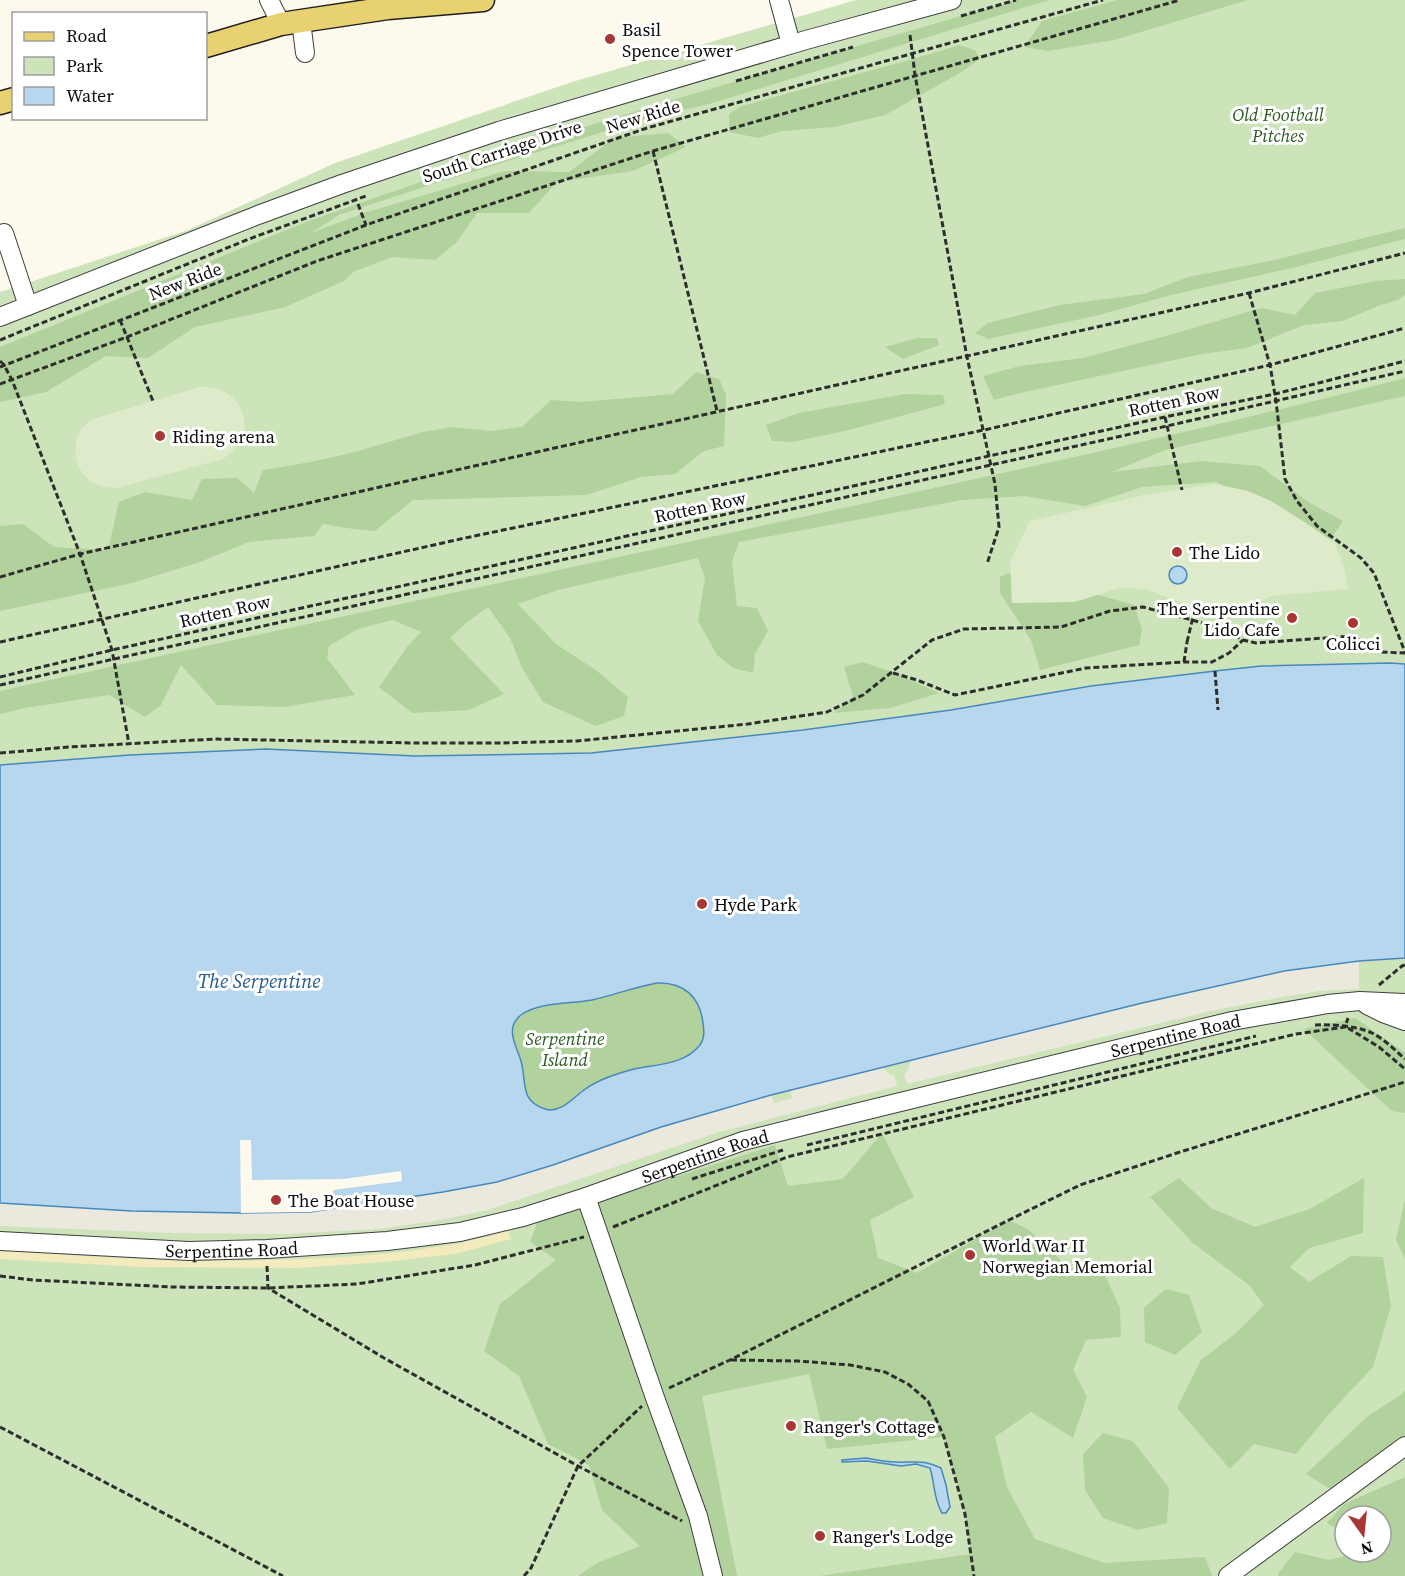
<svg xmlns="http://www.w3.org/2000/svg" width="1405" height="1576" viewBox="0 0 1405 1576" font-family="'Source Serif 4',serif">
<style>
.green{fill:#cde3ba;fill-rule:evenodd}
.forest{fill:#b1d29c}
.sand{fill:#f3eabe}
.pitch{fill:#deebcb}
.plaza{fill:#ebe8dd}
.water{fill:#b7d7ee;stroke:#4788bc;stroke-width:1.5;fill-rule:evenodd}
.pier{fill:#fdfaed}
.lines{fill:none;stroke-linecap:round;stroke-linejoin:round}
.minor-casing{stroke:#3f3f3f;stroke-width:20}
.major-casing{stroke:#1d1d1d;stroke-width:25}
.path{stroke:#2e2e2e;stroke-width:3;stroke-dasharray:6 3;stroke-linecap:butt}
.minor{stroke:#fff;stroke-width:18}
.major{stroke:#e8d171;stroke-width:22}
.path-bridge{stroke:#2e2e2e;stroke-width:3;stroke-dasharray:6 3;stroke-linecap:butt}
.poi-dot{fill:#aa3535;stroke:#fff;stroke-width:2}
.labels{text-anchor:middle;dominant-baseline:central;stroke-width:6;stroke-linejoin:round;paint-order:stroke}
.poi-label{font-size:18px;fill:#0c0c0c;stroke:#fff;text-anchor:start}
.park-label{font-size:18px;font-style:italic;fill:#2d5b24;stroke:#fff}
.street-label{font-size:18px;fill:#0c0c0c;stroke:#fff}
.water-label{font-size:20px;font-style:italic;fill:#255b8e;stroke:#fff}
</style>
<rect width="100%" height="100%" fill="#fdfaed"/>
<!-- green -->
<path class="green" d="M856,0H1405V1576H0V292L188,230L335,163L408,138L572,82ZM1345,1516H1381V1552H1345Z"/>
<!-- forest -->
<g class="forest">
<path d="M1016,0H1049L709,104L652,117L436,183L339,215L311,233L364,213L505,171L569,172L614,138L668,133L686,147L633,171L557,182L529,213H477L456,243L435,260L392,257L353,272L344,281L285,307L195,327L148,358L106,356L46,392L0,402V347L306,222L535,142L679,98Z"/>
<path d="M1117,0H1248L1114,40L1048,51L1024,47L1042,21Z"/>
<path d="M959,45L975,50L980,59L960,73L885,115L835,127L782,131L758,138L729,132V114L742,106L927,55Z"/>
<path d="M1405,228V239L1296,267L1171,295L1099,315L988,339L975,333L988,323L1060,305L1144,294L1188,277L1270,261Z"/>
<path d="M1405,279V295L1398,300L1378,306L1343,321L1304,325L1247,348L1202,354L1020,393L994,400L983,376L1020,366L1083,358L1166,336L1261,308L1295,315L1315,293L1376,281Z"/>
<path d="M917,338H937L939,345L903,359L885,347Z"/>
<path d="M696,372L719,379L726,395L724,446L704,451L675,474L641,477L586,495L413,500L375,531L346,528L323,524L314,536L249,542L200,562L132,583L0,611V526L23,524L54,547L108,550L119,502L145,492L192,500L202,479L237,478L254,493L263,470L311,462L351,453L423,432L452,427L490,431L522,427L551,400L581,402L673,394Z"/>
<path d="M1405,378V396L1165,450L1112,472L1201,461L1260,466L1310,503L1343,521L1330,540L1295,535L1239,495L1217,482L1142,487L1085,506L1024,496L962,500L739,542L732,562L737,606L757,608L768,631L755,654L753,673L733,668L717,655L698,621L705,578L698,558L558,590L518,604L556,644L597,671L628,697L624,716L596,726L543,702L522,668L510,638L488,607L467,622L450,638L504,694L469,710L412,713L379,687L407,647L421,632L393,620L358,629L329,646L327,658L355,695L284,707L217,705L181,665L161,705L145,717L109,695L25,708L0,714V691C283,629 566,569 848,507C1034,466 1221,426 1405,378Z"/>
<path d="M905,394L943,395L945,404L849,430L793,442L772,441L766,425L799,413Z"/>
<path d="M1028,565L1081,590L1134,605L1142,629L1139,645L1040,670L1031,640L1000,593V577Z"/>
<path d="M863,662L895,673L939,693L890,708L834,713L853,697L844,667Z"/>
<path d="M657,983C684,982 700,998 703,1023C705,1036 703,1043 693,1051C675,1067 653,1062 633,1070C612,1079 591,1090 571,1100L563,1107L556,1110H547L530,1100L526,1093L521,1060L511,1030L514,1022L522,1015L530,1011L547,1006L621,993L642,986Z"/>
<path d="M1355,1018L1405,1053V1113L1392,1111L1304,1029Z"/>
<path d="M882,1133L914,1197L870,1220L878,1258L917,1273L1009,1220L1029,1230L1070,1269L1100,1265L1120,1308L1121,1337L1086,1340L1073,1370L1087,1397L1073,1438L1031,1412L995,1437L1007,1487L1035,1539L1105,1563L1205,1557L1212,1576H819L971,1554L965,1514L944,1437L827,1449L809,1374L702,1396L737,1576H578L597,1563L640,1546L602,1510L589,1465L548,1444L519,1376L484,1351L500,1304L556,1260L530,1242L538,1221L775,1145L788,1186L843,1179Z"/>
<path d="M1179,1178L1211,1208L1255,1227L1310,1209L1364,1178L1363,1233L1309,1248L1290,1267L1309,1282L1351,1256L1383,1257L1391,1306L1373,1367L1330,1413L1296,1454L1254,1444L1230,1469L1177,1408L1201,1360L1236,1333L1264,1305L1249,1285L1193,1243L1150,1197Z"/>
<path d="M1405,1199V1259L1396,1240Z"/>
<path d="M1166,1289L1189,1295L1202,1332L1175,1355L1145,1342L1144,1308Z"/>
<path d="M1405,1391V1436L1332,1490L1306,1474L1368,1416L1399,1396Z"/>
<path d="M1103,1433L1133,1441L1169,1488L1167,1523L1138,1530L1103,1518L1085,1490L1083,1454Z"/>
<path d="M1405,1477V1576H1279L1278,1574L1295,1552L1329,1560L1353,1554V1552H1381V1516H1345V1533L1327,1523L1344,1504Z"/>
</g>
<!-- sand -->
<path class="sand" d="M508,1231L511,1239L455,1254L384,1262L299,1268L140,1267L0,1259V1250C47,1253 94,1257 141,1259C194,1261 248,1261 301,1259C371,1256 441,1251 508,1231Z"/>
<!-- pitch -->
<g class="pitch">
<path d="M200,387C205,387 210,387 214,388C239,393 252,421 240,443C236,450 229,454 223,459L117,488C109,488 101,487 94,483C74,472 70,446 82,428C85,425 89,422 93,419Z"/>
<path d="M1215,484L1248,491L1271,501L1306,523L1335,543L1345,571L1348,589L1270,596L1245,612L1190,606L1145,589L1119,588L1075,602L1012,603L1010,562L1030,521L1145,495Z"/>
</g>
<!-- plaza -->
<g class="plaza">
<path d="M1359,961V989L1320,991L1288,996L1211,1011L907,1084L904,1074L908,1070L911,1060L1254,977L1284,971Z"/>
<path d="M883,1068L890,1075L894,1074L897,1086L716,1133L488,1210L435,1221L379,1229L284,1234L173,1233L0,1226V1203L132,1211L241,1213L310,1212L443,1192L497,1182L710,1112L771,1095L774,1103L792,1098L790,1090Z"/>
</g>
<!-- water -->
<g class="water">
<circle cx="1178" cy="575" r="9"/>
<path d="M1390,663L1405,664V958L1359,961L1284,971L1142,1003L771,1095L661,1127L553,1165L497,1182L443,1192L310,1212L241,1213L132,1211L0,1203V765L130,755L266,749L415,756L591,753L803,730L951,710L1091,686L1215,671L1261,666ZM657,983C684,982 700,997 703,1023C704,1030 705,1038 700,1045C684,1065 657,1064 634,1069C616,1074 599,1079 584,1090C573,1098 560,1114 545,1109C521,1101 526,1085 522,1065C518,1047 503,1029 521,1015C538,1002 571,1004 592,1000C614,995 635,987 657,983Z"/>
<path d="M866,1458C876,1460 886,1462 896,1462C915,1463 923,1459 941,1468L946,1485L950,1507L946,1513H942C933,1498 935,1483 930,1468L916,1464L901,1466L867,1461L842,1462V1460Z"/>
</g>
<!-- pier -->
<path class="pier" d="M240,1140H251L252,1180L343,1179L401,1171L402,1181L333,1190V1209L310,1212L241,1213Z"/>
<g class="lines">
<defs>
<g id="minor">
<path d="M269,0L281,24"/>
<path d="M779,0L791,44"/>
<path d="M301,21L305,53"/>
<path d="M4,233L28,306"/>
<path d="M0,317L258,215L342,184L499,131L806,40L952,0"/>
<path d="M1367,1005L1383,1013L1405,1021"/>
<path d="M586,1197L654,1395L698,1516L713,1576"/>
<path id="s1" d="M0,1241L189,1251L267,1249L387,1241L460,1232L523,1217L586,1197L743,1141L835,1118L1232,1021L1328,1004L1360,1001L1405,1003"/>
<path d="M1228,1576L1405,1446"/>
</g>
<g id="major">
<path d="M206,46L281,24L301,21L388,8L483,0"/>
<path d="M0,103L14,99"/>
</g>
</defs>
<!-- minor casing -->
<use href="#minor" class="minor-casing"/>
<!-- major casing -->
<use href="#major" class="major-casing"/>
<!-- path -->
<g class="path">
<path d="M961,16L1016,0"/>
<path d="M910,35L915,75L967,357L995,484L999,527L987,564"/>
<path d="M736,81L853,47"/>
<path d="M653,151L717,411"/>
<path d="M358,204L366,225"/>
<path d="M1249,293L1270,365L1276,401L1285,479L1297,501L1317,526L1361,558L1374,573L1405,652"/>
<path d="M120,320L153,401"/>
<path d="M0,340L249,239L366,196"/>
<path d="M0,361L4,365L12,380L80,554L112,650L129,744"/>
<path d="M0,367L366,225L647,128L1103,0"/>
<path d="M0,384L127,337L317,261L653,151L1180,0"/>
<path d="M1165,417L1182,490"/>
<path d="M0,577L80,554L1249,293L1405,253"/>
<path d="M0,642L465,538L984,430L1270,365L1405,328"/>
<path d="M1184,662L1187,642"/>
<path d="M1215,671L1218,710"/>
<path d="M893,673L917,680L955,695L1086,668L1184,662H1212L1229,653L1243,640"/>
<path d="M0,677L112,650L1165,417L1275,394L1405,361"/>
<path d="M0,685L114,659L1167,426L1405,371"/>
<path d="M0,753L69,747L215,739L415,743H502L577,741L748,724L827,712L863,695L932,640L964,629L1061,627L1110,611L1143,607L1218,627L1243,640L1256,643L1352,636L1382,652L1405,653"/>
<path d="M1379,985L1402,966L1405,965"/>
<path d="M1315,1025C1331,1024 1357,1026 1372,1033C1384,1039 1395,1050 1405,1059"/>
<path d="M1348,1028L1379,1047L1405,1069"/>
<path d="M807,1145L1256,1036"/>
<path d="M692,1179L783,1150"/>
<path d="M613,1227L787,1157L1296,1034L1345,1027L1348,1018"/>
<path d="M267,1266L268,1288L384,1358L578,1466L682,1521"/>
<path d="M0,1276L33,1280L173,1287L268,1288L357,1284L475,1265L584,1237"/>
<path d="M731,1360L798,1361L850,1365L885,1372L908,1384L928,1401L944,1437L965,1514L974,1576"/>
<path d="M669,1388L730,1360L1009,1220L1080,1185L1180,1152L1405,1082"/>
<path d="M0,1427L283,1576"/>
<path d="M524,1576L531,1568L578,1466L642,1406"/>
</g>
<!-- minor -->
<use href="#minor" class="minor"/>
<!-- major -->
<use href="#major" class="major"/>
<!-- path-bridge -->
<path class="path-bridge" d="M1187,642L1194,613"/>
</g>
<!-- markers -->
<g class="poi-dot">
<circle cx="610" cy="39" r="6"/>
<circle cx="160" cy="436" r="6"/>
<circle cx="1177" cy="552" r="6"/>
<circle cx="1292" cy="618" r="6"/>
<circle cx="1353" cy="623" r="6"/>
<circle cx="702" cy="904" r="6"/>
<circle cx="276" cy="1200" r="6"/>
<circle cx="970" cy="1255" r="6"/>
<circle cx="791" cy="1426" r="6"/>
<circle cx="820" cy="1536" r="6"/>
</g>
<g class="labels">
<!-- poi labels -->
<g class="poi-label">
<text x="622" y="29">Basil<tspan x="622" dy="21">Spence Tower</tspan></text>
<text x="172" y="436">Riding arena</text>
<text x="1189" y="552">The Lido</text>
<text x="1280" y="608" text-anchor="end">The Serpentine<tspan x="1280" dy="21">Lido Cafe</tspan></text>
<text x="1353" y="643" text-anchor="middle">Colicci</text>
<text x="714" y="904">Hyde Park</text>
<text x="288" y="1200">The Boat House</text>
<text x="982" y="1245">World War II<tspan x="982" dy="21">Norwegian Memorial</tspan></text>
<text x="803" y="1426">Ranger's Cottage</text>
<text x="832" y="1536">Ranger's Lodge</text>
</g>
<!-- park labels -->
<g class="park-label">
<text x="1278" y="114">Old Football<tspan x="1278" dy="21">Pitches</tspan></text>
<text x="565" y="1038">Serpentine<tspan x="565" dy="21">Island</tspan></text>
</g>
<!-- street labels -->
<g class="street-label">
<text transform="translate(643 116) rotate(-17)">New Ride</text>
<text transform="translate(502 151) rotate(-18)">South Carriage Drive</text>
<text transform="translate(185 281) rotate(-21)">New Ride</text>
<text transform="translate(1174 401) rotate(-12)">Rotten Row</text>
<text transform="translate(700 507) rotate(-12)">Rotten Row</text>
<text transform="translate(225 611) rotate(-13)">Rotten Row</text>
<text stroke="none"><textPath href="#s1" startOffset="1204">Serpentine Road</textPath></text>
<text stroke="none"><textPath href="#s1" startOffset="718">Serpentine Road</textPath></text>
<text stroke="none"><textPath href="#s1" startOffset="232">Serpentine Road</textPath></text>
</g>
<!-- water labels -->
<g class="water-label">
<text x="259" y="981">The Serpentine</text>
</g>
</g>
<!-- legend -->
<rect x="12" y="12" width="195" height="108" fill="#ffffff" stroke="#9e9e9e" stroke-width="1.5"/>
<rect x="24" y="32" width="30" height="9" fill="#e8d171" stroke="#9e9e9e" stroke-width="1.5"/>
<text x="66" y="42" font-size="18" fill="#0c0c0c">Road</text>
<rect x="24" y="57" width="30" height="18" fill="#cde3ba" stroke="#9e9e9e" stroke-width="1.5"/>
<text x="66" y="72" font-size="18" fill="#0c0c0c">Park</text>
<rect x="24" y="87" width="30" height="18" fill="#b7d7ee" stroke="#9e9e9e" stroke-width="1.5"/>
<text x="66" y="102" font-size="18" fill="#0c0c0c">Water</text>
<!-- north arrow -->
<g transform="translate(1363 1534) rotate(165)"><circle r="28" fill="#ffffff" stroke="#9e9e9e" stroke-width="1.5"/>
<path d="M0-4.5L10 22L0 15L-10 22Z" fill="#aa3535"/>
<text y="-9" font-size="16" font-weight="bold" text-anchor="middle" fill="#0c0c0c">N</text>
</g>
</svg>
